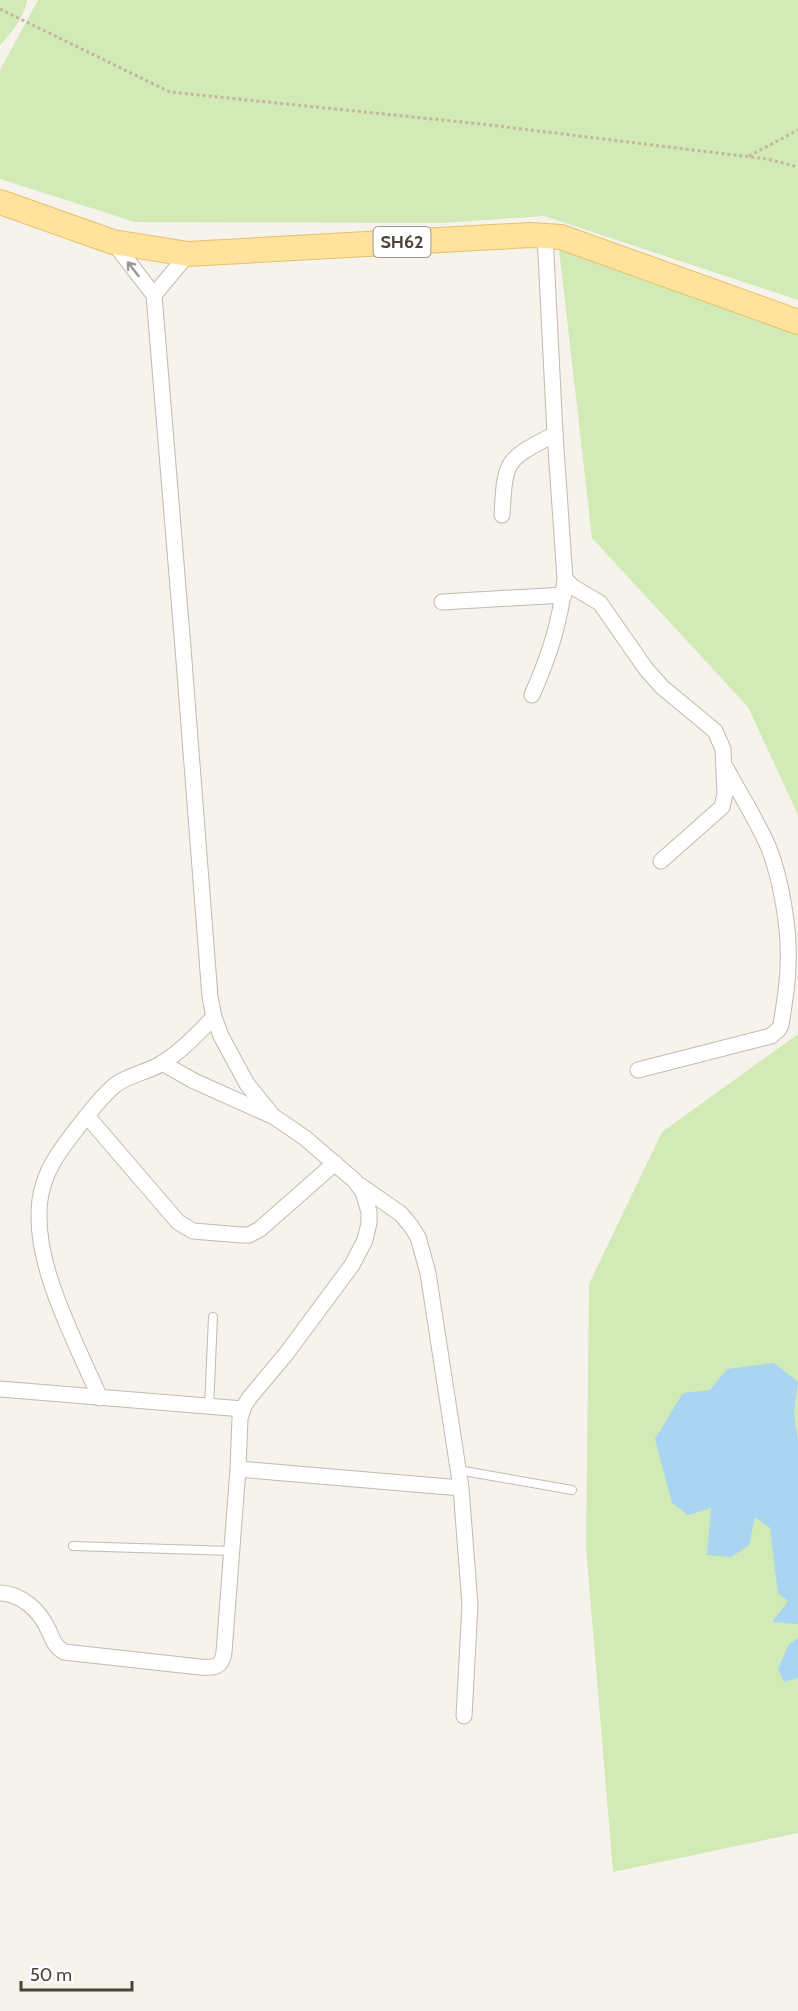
<svg xmlns="http://www.w3.org/2000/svg" width="798" height="2011" viewBox="0 0 798 2011" font-family="Cabin,sans-serif">
<style>
.green{fill:#d2eab5}
.water{fill:#a9d4f2}
.lines{fill:none;stroke-linecap:round;stroke-linejoin:round}
.service-casing{stroke:#c2bbae;stroke-width:10}
.minor-casing{stroke:#c2bbae;stroke-width:17}
.primary-casing{stroke:#e6c16a;stroke-width:26}
.path{stroke:#c4b79f;stroke-width:3;stroke-dasharray:3 3;stroke-linecap:butt}
.service{stroke:#fff;stroke-width:8}
.minor{stroke:#fff;stroke-width:15}
.primary{stroke:#ffe39c;stroke-width:24}
.oneway{stroke:#9c9892}
.labels{text-anchor:middle;dominant-baseline:central;stroke-width:6;stroke-linejoin:round;paint-order:stroke}
.shield{fill:#fff;stroke:#817c74;stroke-width:1.5}
.shield-label{font-size:18px;font-weight:bold;fill:#4b4439}
</style>
<rect width="100%" height="100%" fill="#f6f3ec"/>
<!-- green -->
<g class="green">
<path d="M0,0H27C24,18 12,32 0,45Z"/>
<path d="M38,0H798V300L544,216L442,223L135,222L0,179V70Z"/>
<path d="M559,249L762,316L798,335V815L748,707L592,538Z"/>
<path d="M798,1034V1833L613,1872L586,1547L589,1284L662,1132Z"/>
</g>
<!-- water -->
<g class="water">
<path d="M774,1363L798,1382L794,1413L798,1441V1624L772,1622L788,1601L778,1593L770,1528L755,1517L749,1545L731,1557L707,1555L711,1508L688,1515L672,1503L655,1439L683,1393L710,1390L727,1369Z"/>
<path d="M798,1638V1678L784,1682L778,1669L789,1644Z"/>
</g>
<g class="lines">
<defs>
<g id="service">
<path d="M209,1407L213,1317"/>
<path d="M458,1470L572,1490"/>
<path d="M73,1546L232,1551"/>
</g>
<g id="minor">
<path d="M545,235L555,434L565,579L573,587L600,603L646,669L662,687L715,731L723,749L725,794L722,807L661,861"/>
<path d="M154,295L188,254"/>
<path d="M502,515C505,458 506,460 555,434"/>
<path d="M442,602L564,595"/>
<path d="M532,695C550,654 560,623 565,579"/>
<path d="M162,1063L194,1081L270,1115"/>
<path d="M638,1070L771,1036L779,1029L781,1025C784,1005 788,984 788,965C790,930 781,878 768,846C756,819 740,794 726,768"/>
<path d="M87,1116L178,1222L193,1231L241,1235H249L260,1229L335,1163"/>
<path d="M361,1186L401,1214L411,1226L418,1237L428,1273L461,1488L470,1605L464,1716"/>
<path d="M0,1389L243,1409"/>
<path d="M100,1398C75,1340 24,1249 43,1186C49,1164 64,1145 78,1127C89,1113 100,1098 114,1086C127,1075 145,1073 159,1065C180,1053 197,1034 214,1017"/>
<path d="M238,1469L461,1488"/>
<path d="M0,1593C22,1594 39,1610 48,1629C52,1638 55,1647 64,1652L200,1667C214,1668 222,1668 224,1652L238,1469L240,1418L244,1406L250,1397L286,1354L352,1265L365,1240L369,1223V1212L363,1192L355,1181L305,1138L273,1116L247,1084L221,1036L214,1017L210,997L183,648L154,295L113,242"/>
</g>
<path id="primary" d="M0,202L113,242L188,254L530,235L561,237L798,322"/>
</defs>
<!-- service casing -->
<use href="#service" class="service-casing"/>
<!-- minor casing -->
<use href="#minor" class="minor-casing"/>
<!-- primary casing -->
<use href="#primary" class="primary-casing"/>
<!-- path -->
<g class="path">
<path d="M0,9L170,92L481,124L767,159L798,167"/>
<path d="M749,156L798,130"/>
</g>
<!-- service -->
<use href="#service" class="service"/>
<!-- minor -->
<use href="#minor" class="minor"/>
<!-- primary -->
<use href="#primary" class="primary"/>
</g>
<!-- one-way arrows -->
<defs><path id="oneway-shaft" d="M-6 0H5M1.5-3L5.5 0L1.5 3" fill="none" stroke-width="1.6" stroke-linecap="round" stroke-linejoin="round" transform="scale(1.5)"/></defs>
<use class="oneway" href="#oneway-shaft" transform="translate(133 269) rotate(-128)"/>
<g class="labels">
<!-- shield labels -->
<rect class="shield" x="373.5" y="227" width="57" height="30" rx="4.5"/>
<g class="shield-label">
<text x="402" y="242">SH62</text>
</g>
</g>
<!-- scale -->
<path d="M21 1981v9h111v-9" fill="none" stroke="#4b4439" stroke-width="3"/>
<text x="30" y="1981" font-size="18" fill="#4b4439" stroke="#ffffff" stroke-width="4.5" paint-order="stroke">50 m</text>
</svg>
